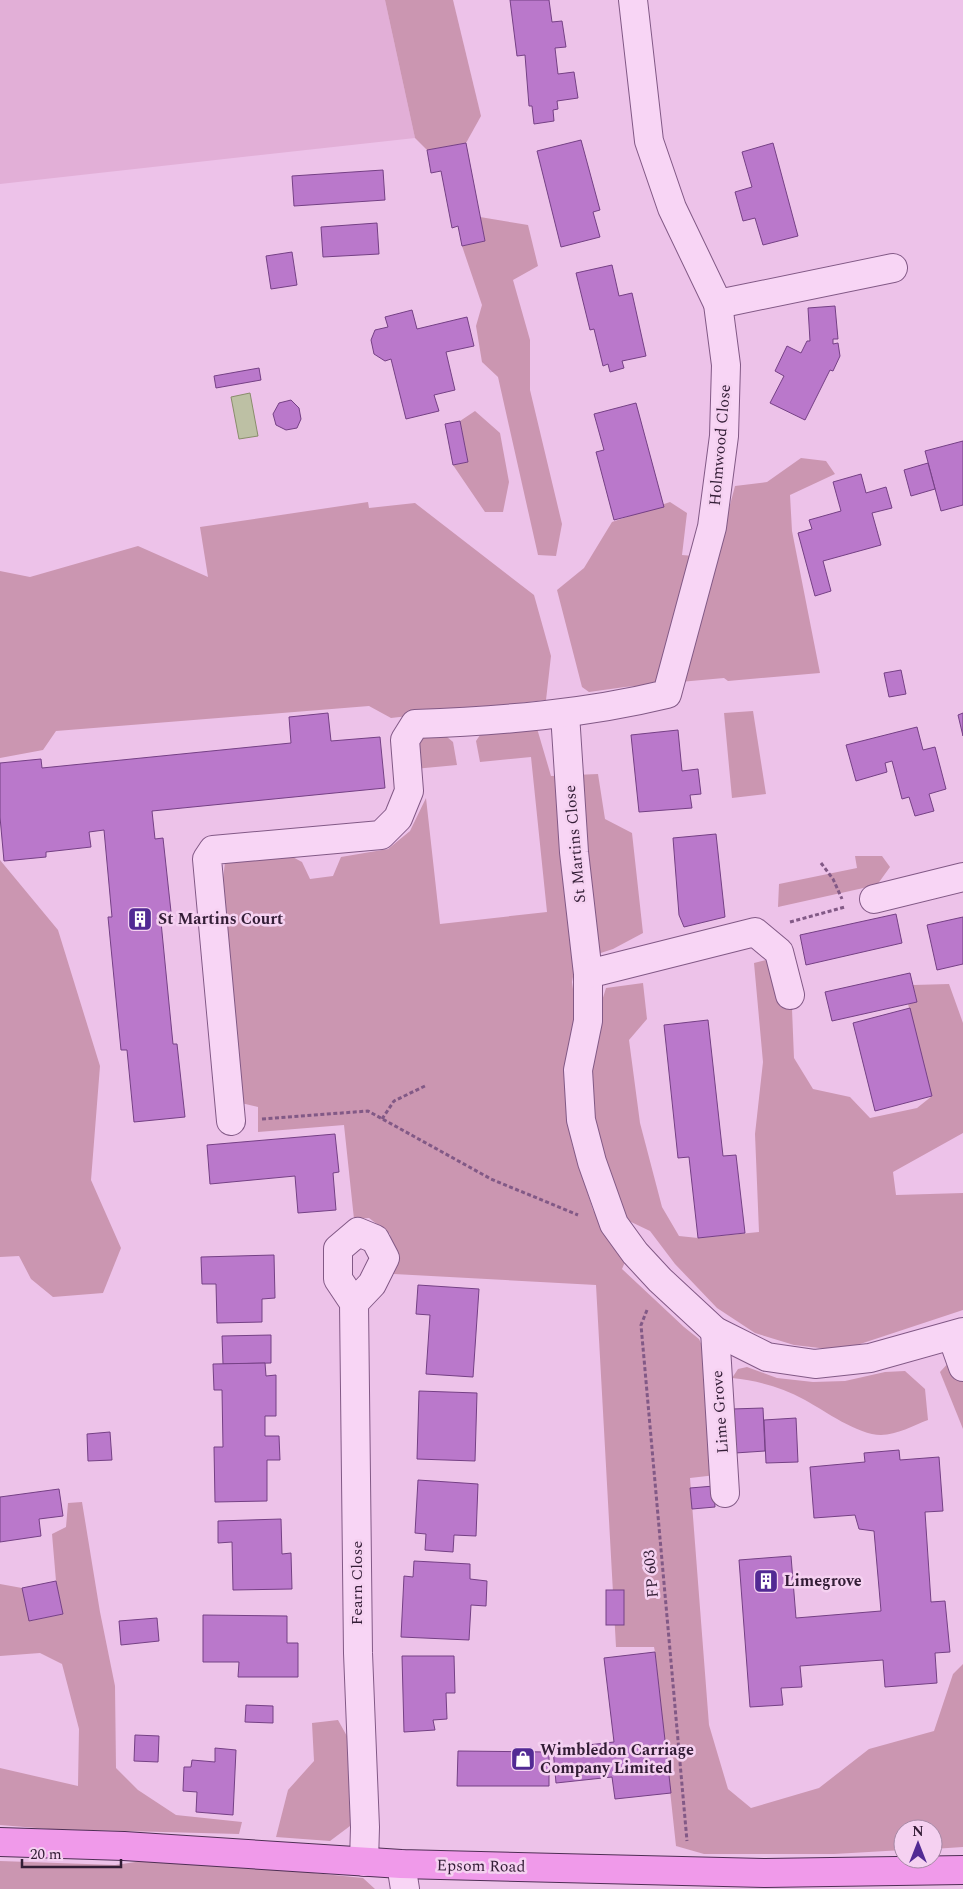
<svg xmlns="http://www.w3.org/2000/svg" width="963" height="1889" viewBox="0 0 963 1889" font-family="Spectral,serif">
<style>
.farmland{fill:#e2afd7}
.green{fill:#cb96b1}
.water{fill:#bdc0a4;stroke:#898d6b}
.building{fill:#ba78cb;stroke:#754085}
.lines{fill:none;stroke-linecap:round;stroke-linejoin:round}
.minor-casing{stroke:#825986;stroke-width:30}
.major-casing{stroke:#4e2e54;stroke-width:30}
.path{stroke:#825986;stroke-width:3;stroke-dasharray:4 2.5;stroke-linecap:butt}
.minor{stroke:#f8d5f5;stroke-width:28}
.major{stroke:#f09aea;stroke-width:28}
.labels{text-anchor:middle;dominant-baseline:central;stroke-width:5;stroke-linejoin:round;paint-order:stroke}
.street-label{font-size:16px;fill:#331d36;stroke:#f5d1f1}
.poi-label{font-size:16px;font-weight:bold;fill:#331d36;stroke:#f5d1f1;text-anchor:start}
</style>
<rect width="100%" height="100%" fill="#edc2e9"/>
<!-- farmland -->
<path class="farmland" d="M0,0H385L415,138L0,184Z"/>
<!-- green -->
<g class="green">
<path d="M385,0H453L481,116L466,143L427,150L415,138Z"/>
<path d="M480,217L528,225L538,266L513,280L530,340V390L562,524L556,556L538,555L498,377L482,362L476,326L482,305L462,246L485,241Z"/>
<path d="M475,411L500,433L509,482L503,512H485L453,465L468,462L460,421Z"/>
<path d="M801,458L826,461L835,474L790,495L792,531L820,673L728,681L724,678L625,687L589,692L582,687L557,590L584,568L612,522L670,502L687,513L682,555L716,558L735,486L767,482Z"/>
<path d="M368,502L369,508L415,503L534,595L551,656L546,700L391,718L369,706L56,731L43,750L0,758V571L30,577L138,546L208,577L200,527Z"/>
<path d="M753,711L766,794L732,798L724,713Z"/>
<path d="M536,725L551,776L598,774L605,819L632,833L643,933L613,949L576,961L572,982L577,1018L565,1065L566,1105L572,1144L593,1210L625,1262L622,1269L684,1327L699,1339L709,1361L716,1475L690,1478L709,1725L728,1789L751,1808L819,1788L869,1749L934,1731L953,1674L963,1664V1847L933,1849V1829H903V1850L834,1854H704L676,1846L655,1652L654,1647H616L596,1285L394,1274L390,1234L369,1218L354,1219L344,1125L258,1132V1107L241,1103L221,896L225,862L287,854L302,862L310,879L333,876L341,857L388,849L410,831L426,798L440,924L547,912L531,757L480,762L476,741L484,729Z"/>
<path d="M440,731L453,742L457,765L414,769L418,734Z"/>
<path d="M855,856H882L890,867L877,885L778,907L779,884L857,868Z"/>
<path d="M0,860L58,930L100,1066L91,1180L121,1248L103,1293L53,1297L31,1279L19,1256L0,1257Z"/>
<path d="M770,959L792,1009L794,1058L813,1089L850,1097L870,1118L917,1108L932,1096L908,1004L917,1002L913,985L949,984L963,1023V1133L893,1172L896,1195L963,1193V1310L851,1347L828,1349L794,1345L755,1333L717,1308L675,1264L650,1231L627,1220L601,1154L590,1085L593,1030L606,988L643,983L647,1019L629,1040L640,1123L662,1207L679,1236L698,1238L759,1232L755,1134L763,1062L754,963Z"/>
<path d="M963,1347V1429L940,1372Z"/>
<path d="M747,1367L777,1378L813,1382L845,1381L885,1372L905,1371L925,1389L928,1420C914,1425 897,1435 881,1435C858,1435 825,1411 805,1400C781,1387 759,1381 732,1378L738,1369Z"/>
<path d="M82,1502L100,1612L115,1686L116,1768L138,1790L176,1815L242,1822L239,1834L49,1829L0,1825V1768L78,1786L79,1729L62,1664L40,1653L0,1656V1584L22,1588L30,1621L63,1614L56,1581L52,1534L66,1527L68,1503Z"/>
<path d="M338,1720L353,1747L354,1823L330,1841L276,1837L288,1790L314,1761L312,1723Z"/>
<path d="M163,1858L363,1878L375,1889H0V1861L115,1865Z"/>
</g>
<!-- water -->
<path class="water" d="M250,393L258,436L239,439L231,397Z"/>
<!-- building -->
<g class="building">
<path d="M510,0H549L552,22L562,21L566,47L555,48L558,74L574,72L578,98L557,101L558,109L553,110L554,121L534,124L532,106H529L525,55L517,56Z"/>
<path d="M581,140L600,210L593,212L600,237L561,247L537,151Z"/>
<path d="M466,143L485,241L462,246L458,226L452,228L441,171L431,173L427,150Z"/>
<path d="M773,143L798,236L763,245L755,218L743,221L735,192L752,187L742,152Z"/>
<path d="M383,170L385,200L294,206L292,176Z"/>
<path d="M377,223L379,254L323,257L321,227Z"/>
<path d="M292,252L297,285L271,289L266,256Z"/>
<path d="M612,265L619,296L632,293L646,356L622,361L624,368L610,372L608,364L603,366L594,329L590,330L576,273Z"/>
<path d="M835,306L838,339H833V344L838,343L840,356L833,371L830,370L805,420L770,403L784,376L775,371L787,346L801,353L807,341H810L808,308Z"/>
<path d="M412,310L417,329L467,317L474,346L446,352L455,390L434,395L439,411L406,419L391,359L385,361L374,354L371,340L375,330L388,327L385,317Z"/>
<path d="M259,368L261,380L216,388L214,376Z"/>
<path d="M291,400L299,408L301,419L297,428L286,430L276,425L273,414L279,403Z"/>
<path d="M636,403L664,507L614,520L596,452L604,450L594,414Z"/>
<path d="M460,421L468,462L453,465L445,424Z"/>
<path d="M963,441V505L941,511L925,451Z"/>
<path d="M928,463L935,489L911,496L904,470Z"/>
<path d="M861,474L866,493L886,487L892,508L872,513L881,545L823,561L831,591L815,596L798,533L812,529L809,520L841,511L833,482Z"/>
<path d="M901,670L906,694L889,697L884,673Z"/>
<path d="M328,713L331,741L380,737L385,788L152,811L155,839L163,838L172,921L161,922L173,1044H177L185,1117L134,1122L127,1050H121L108,917H112L104,830L89,832L91,847L46,852V857L4,861L0,817V763L41,759L42,768L291,743L289,717Z"/>
<path d="M963,713V736L958,715Z"/>
<path d="M917,727L923,750L935,747L946,789L929,794L934,811L915,816L909,797L902,799L892,761L885,763L887,772L856,781L846,745Z"/>
<path d="M678,730L682,771L698,769L701,794L690,795L692,808L639,812L631,735Z"/>
<path d="M716,834L725,917L684,927L679,915L673,838Z"/>
<path d="M896,914L902,943L806,965L800,935Z"/>
<path d="M963,917V964L937,970L927,925Z"/>
<path d="M910,973L917,1002L832,1021L825,992Z"/>
<path d="M910,1008L932,1096L875,1111L853,1023Z"/>
<path d="M708,1020L723,1156L736,1155L745,1233L698,1238L689,1157L678,1158L664,1025Z"/>
<path d="M335,1134L339,1172L333,1173L336,1210L298,1213L295,1176L210,1184L207,1145Z"/>
<path d="M274,1255L275,1298L262,1299V1322L217,1323L216,1284H202L201,1257Z"/>
<path d="M418,1285L479,1289L473,1377L426,1374L430,1315L416,1314Z"/>
<path d="M271,1335V1363L223,1364L222,1336Z"/>
<path d="M265,1363L266,1376L276,1375V1416H265V1436H279L280,1460H267V1501L215,1502L214,1447H223L222,1390H214L213,1364Z"/>
<path d="M419,1391L477,1393L475,1461L417,1459Z"/>
<path d="M763,1408L765,1451L735,1453L732,1409Z"/>
<path d="M796,1418L798,1462L766,1463L764,1420Z"/>
<path d="M110,1432L112,1460L88,1461L87,1434Z"/>
<path d="M899,1450L900,1460L939,1457L943,1511L925,1512L931,1602L945,1601L950,1652L935,1653L937,1683L885,1687L883,1660L800,1666L802,1687L781,1688L783,1705L750,1707L739,1560L791,1556L796,1618L881,1611L874,1531L859,1529L855,1515L814,1518L810,1467L865,1462L864,1453Z"/>
<path d="M418,1480L478,1484L476,1536L454,1535L453,1552L425,1550L426,1534L415,1533Z"/>
<path d="M714,1486L715,1507L692,1509L690,1488Z"/>
<path d="M59,1489L63,1516L39,1519L41,1536L0,1542V1497Z"/>
<path d="M281,1519L282,1554L291,1553L292,1589L233,1590L232,1542L218,1543V1521Z"/>
<path d="M414,1561L470,1564V1579L487,1581L486,1606L471,1605L469,1640L401,1637L404,1576L413,1577Z"/>
<path d="M56,1581L63,1614L29,1621L22,1588Z"/>
<rect x="606" y="1590" width="18" height="35"/>
<path d="M203,1615L287,1616V1643H298V1677H238L239,1662H203Z"/>
<path d="M157,1618L159,1641L121,1645L119,1621Z"/>
<path d="M655,1652L671,1793L615,1799L612,1777L556,1783L553,1749L614,1742L604,1658Z"/>
<path d="M402,1656H454L455,1693H446L447,1719L433,1720L435,1730L404,1732Z"/>
<path d="M246,1705L273,1706V1723L245,1722Z"/>
<path d="M135,1735L159,1736L158,1762L134,1761Z"/>
<path d="M215,1748L236,1750L233,1815L196,1812L197,1792L183,1791L184,1767H191L192,1760L215,1762Z"/>
<path d="M458,1751L549,1752V1786H457Z"/>
</g>
<g class="lines">
<defs>
<g id="minor">
<path d="M718,304L893,268"/>
<path d="M565,714L574,852L588,974V1021L578,1070L581,1120L592,1162L614,1224L635,1253L660,1280L715,1331L767,1357L815,1364L870,1358L963,1332"/>
<path d="M874,899L963,877"/>
<path d="M588,974L755,932L779,952L790,995"/>
<path d="M231,1121L207,859L213,850L381,835L398,818L409,791L405,740L415,724C500,721 585,714 667,694L712,527L724,436L726,365L718,304L672,208L649,141L633,0"/>
<path d="M354,1303L372,1284L385,1258L375,1239L358,1232L338,1249V1279L354,1303L358,1653L365,1827L364,1862"/>
<path d="M715,1331L725,1493"/>
<path d="M952,1336L963,1367"/>
<path d="M401,1864L405,1889"/>
</g>
<path id="major" d="M0,1842L124,1846L401,1864L765,1873L963,1870"/>
</defs>
<!-- minor casing -->
<use href="#minor" class="minor-casing"/>
<!-- major casing -->
<use href="#major" class="major-casing"/>
<!-- path -->
<g class="path">
<path d="M821,863L833,879L842,899"/>
<path d="M790,922L845,907"/>
<path d="M262,1119L368,1111L491,1179L578,1215"/>
<path d="M382,1119L394,1101L427,1085"/>
<path d="M647,1310L641,1325L687,1841"/>
</g>
<!-- minor -->
<use href="#minor" class="minor"/>
<!-- major -->
<use href="#major" class="major"/>
</g>
<!-- icons -->
<defs>
<symbol id="building-square" viewBox="-11 -11 22 22"><rect x="-9" y="-9" width="18" height="18" rx="4" fill="#522a94" stroke="#f5d1f1"/><path d="M-4-6H4V6H1V3H-1V6H-4ZM-2.5-4.3h1.7v1.8h-1.7ZM.8-4.3h1.7v1.8H.8ZM-2.5-1h1.7V.8h-1.7ZM.8-1h1.7V.8H.8Z" fill="#fff"/></symbol>
<symbol id="shop-square" viewBox="-11 -11 22 22"><rect x="-9" y="-9" width="18" height="18" rx="4" fill="#522a94" stroke="#f5d1f1"/><path d="M-5-2.5h2.3a2.7 3.5 0 0 1 5.4 0H5L5.5 6h-11ZM-1.5-2.5h3a1.5 2.3 0 0 0-3 0Z" fill="#fff"/></symbol>
</defs>
<g fill-rule="evenodd">
<use href="#building-square" x="126" y="905" width="28" height="28"/>
<use href="#building-square" x="752" y="1567" width="28" height="28"/>
<use href="#shop-square" x="509" y="1745" width="28" height="28"/>
</g>
<g class="labels">
<!-- street labels -->
<g class="street-label">
<text transform="translate(720 445) rotate(-85)">Holmwood Close</text>
<text transform="translate(575 844) rotate(-95)">St Martins Close</text>
<text transform="translate(720 1412) rotate(-94)">Lime Grove</text>
<text transform="translate(651 1574) rotate(-95)">FP 603</text>
<text transform="translate(357 1583) rotate(-90)">Fearn Close</text>
<text transform="translate(481 1866) rotate(1)">Epsom Road</text>
</g>
<!-- poi labels -->
<g class="poi-label">
<text x="158" y="919">St Martins Court</text>
<text x="784" y="1581">Limegrove</text>
<text x="540" y="1750">Wimbledon Carriage<tspan x="540" dy="18">Company Limited</tspan></text>
</g>
</g>
<!-- north arrow -->
<g transform="translate(918 1844)"><circle r="24" fill="#f5d1f1" stroke="#a789a6"/>
<path d="M0-4L9 19L0 12L-9 19Z" fill="#522a94"/>
<text y="-8" font-size="14" font-weight="bold" text-anchor="middle" fill="#331d36">N</text>
</g>
<!-- scale -->
<path d="M22 1859v8h99v-8" fill="none" stroke="#331d36" stroke-width="2.5"/>
<text x="30" y="1859" font-size="15" fill="#331d36" stroke="#f5d1f1" stroke-width="4" paint-order="stroke">20 m</text>
</svg>
